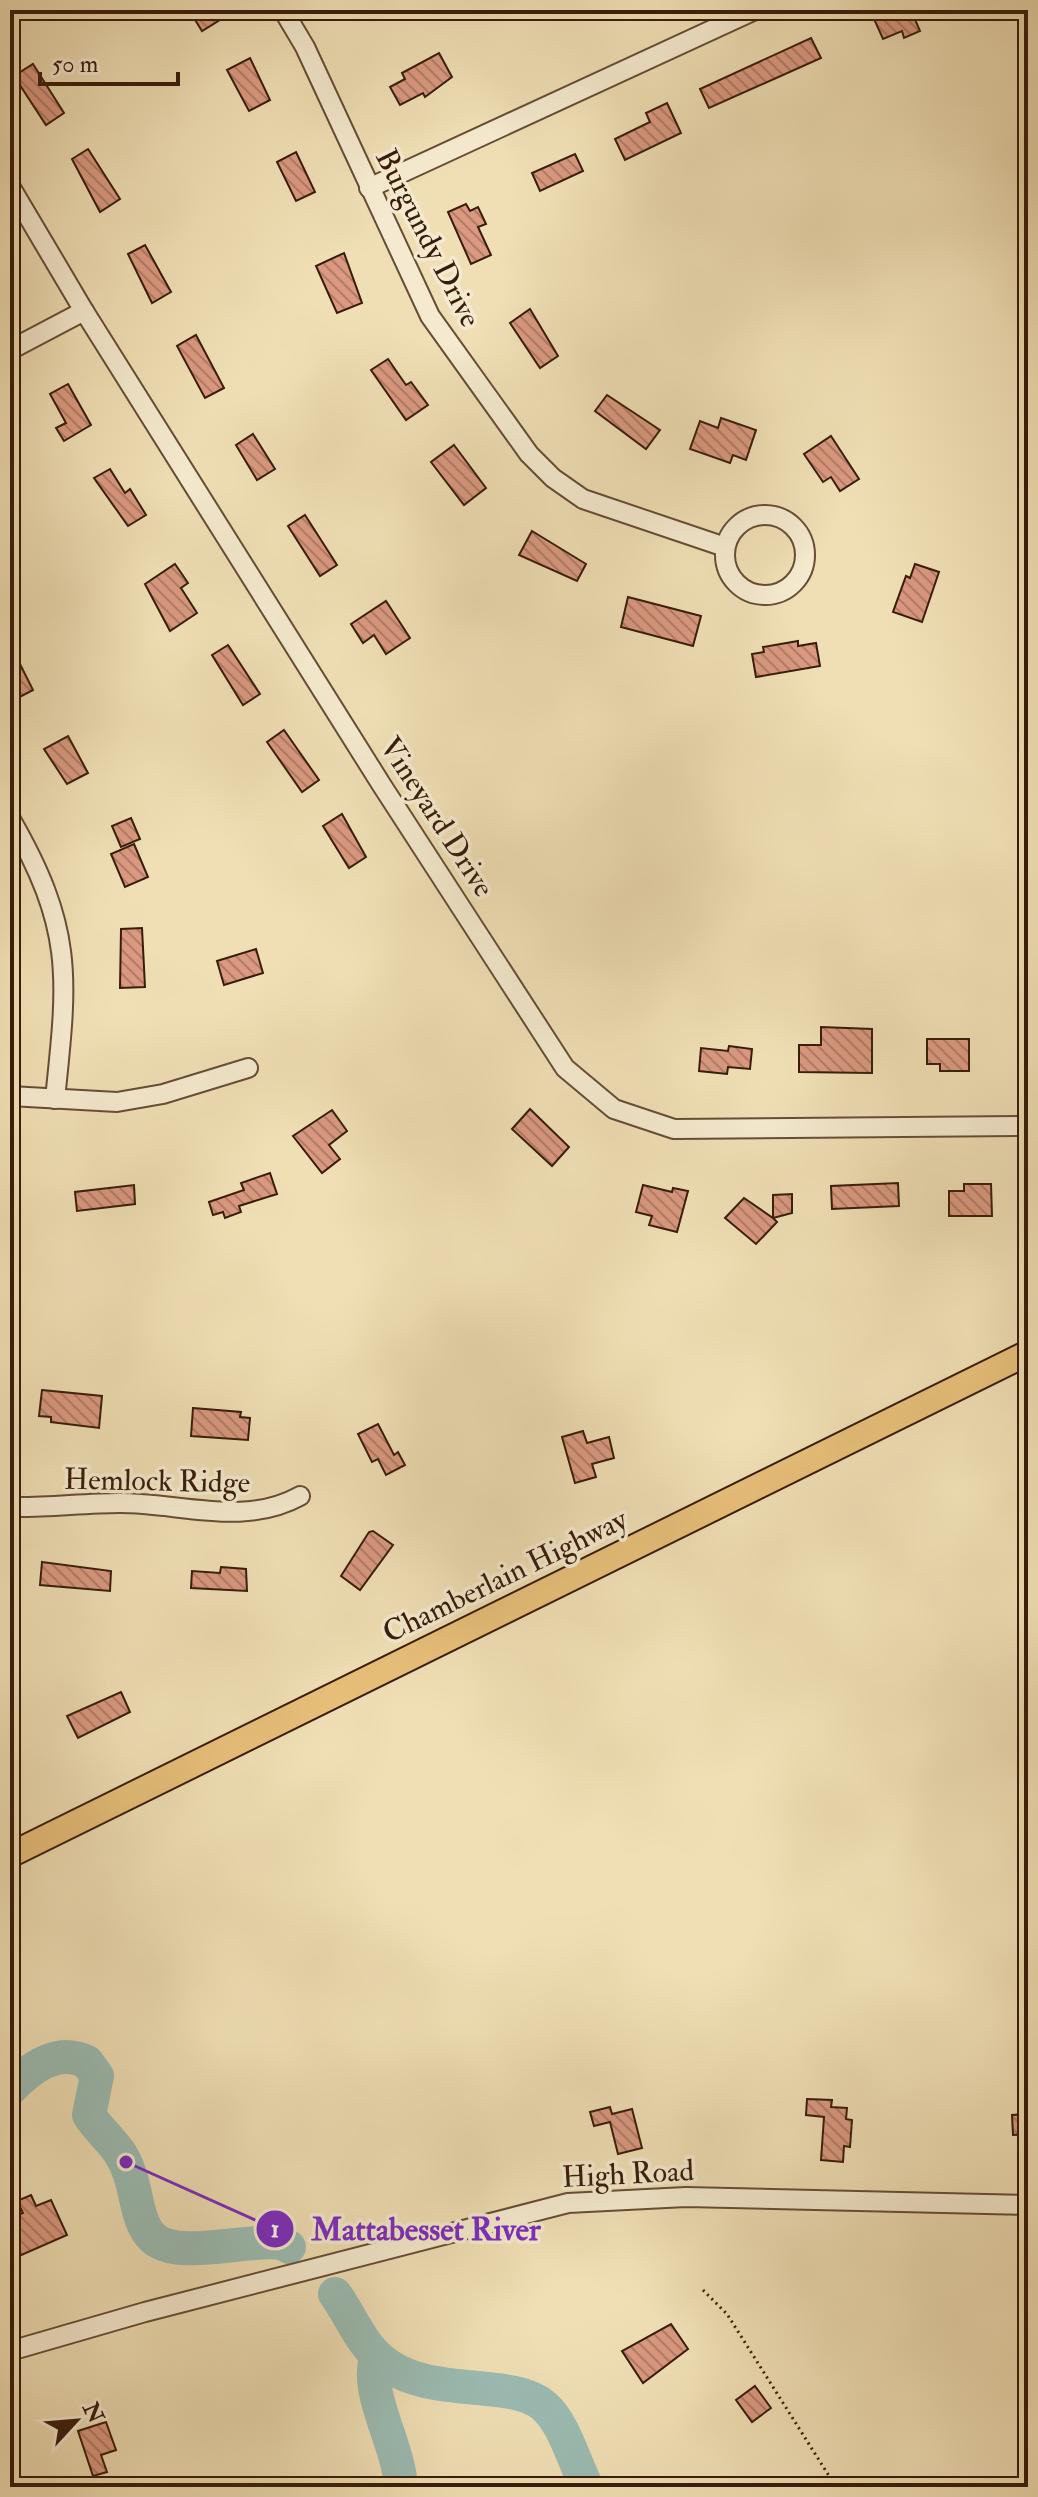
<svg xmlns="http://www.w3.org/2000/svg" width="1038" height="2497" viewBox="0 0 1038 2497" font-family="'IM FELL Double Pica',serif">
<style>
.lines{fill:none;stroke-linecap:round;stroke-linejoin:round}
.river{stroke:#9bbcb3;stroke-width:34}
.building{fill:url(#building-back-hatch);stroke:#381c0a;stroke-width:2}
.minor-casing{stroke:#664d35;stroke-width:22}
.major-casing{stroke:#381c0a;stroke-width:28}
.path{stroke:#381c0a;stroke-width:3;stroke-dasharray:2 4;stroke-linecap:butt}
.minor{stroke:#f5eacf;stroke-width:18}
.major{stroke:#e8c07a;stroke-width:24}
.labels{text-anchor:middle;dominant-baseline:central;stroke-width:7;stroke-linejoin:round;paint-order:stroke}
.street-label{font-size:30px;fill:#381c0a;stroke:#f5eacf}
.leader{fill:none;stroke:#7b2cbf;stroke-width:3}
.callout-dot{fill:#7b2cbf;stroke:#f5eacf;stroke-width:3}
.mark-label{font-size:24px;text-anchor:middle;font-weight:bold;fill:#fff}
.callout-label{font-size:32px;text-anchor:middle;font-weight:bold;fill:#7b2cbf;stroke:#f5eacf;stroke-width:7;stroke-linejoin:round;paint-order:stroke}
</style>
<defs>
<pattern id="building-back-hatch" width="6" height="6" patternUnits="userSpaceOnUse" patternTransform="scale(2)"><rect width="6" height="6" fill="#da9980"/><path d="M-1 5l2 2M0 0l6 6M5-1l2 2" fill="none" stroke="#b27c67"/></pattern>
</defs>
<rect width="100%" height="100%" fill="#f0dfb5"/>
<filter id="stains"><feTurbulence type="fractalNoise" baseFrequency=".0025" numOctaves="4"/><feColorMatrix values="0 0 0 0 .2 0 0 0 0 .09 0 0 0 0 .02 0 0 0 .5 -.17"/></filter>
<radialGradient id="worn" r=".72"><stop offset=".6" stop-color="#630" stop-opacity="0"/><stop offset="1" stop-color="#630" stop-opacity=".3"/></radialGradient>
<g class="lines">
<!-- river -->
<g class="river">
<path d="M10,2089C30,2068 57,2047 87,2062L97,2076L89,2115C104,2138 121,2145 130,2175C137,2194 137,2223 153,2238C182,2264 268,2231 289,2247"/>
<path d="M335,2294C351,2316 360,2342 381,2360C427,2400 512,2377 544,2406C565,2424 574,2463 587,2487"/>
<path d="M377,2356C363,2390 399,2445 401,2487"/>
</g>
</g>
<!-- building -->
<g class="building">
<path d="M189,10H236L202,31Z"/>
<path d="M870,10H911L920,31L904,38L902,31L883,39Z"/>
<path d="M811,38L821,58L709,108L700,89Z"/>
<path d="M439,53L452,77L425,97L423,93L400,105L390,87L405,79L402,73Z"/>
<path d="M250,58L270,100L249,111L227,70Z"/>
<path d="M33,64L64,113L46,125L14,76Z"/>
<path d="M667,103L681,133L625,160L615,139L650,122L646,113Z"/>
<path d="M88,149L120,199L100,212L72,159Z"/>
<path d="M296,152L315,192L296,201L277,162Z"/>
<path d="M575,154L583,171L540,191L532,173Z"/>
<path d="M466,204L470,211L478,207L486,224L478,227L491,255L471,264L448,212Z"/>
<path d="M145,245L171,292L152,303L128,254Z"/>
<path d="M344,253L362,303L337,313L316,266Z"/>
<path d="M530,309L558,356L540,368L510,323Z"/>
<path d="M196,335L224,388L205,398L177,346Z"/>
<path d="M388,359L406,385L411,382L428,405L406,420L371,370Z"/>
<path d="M68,384L91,425L64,441L56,428L66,423L50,394Z"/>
<path d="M607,395L660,430L646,449L595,411Z"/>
<path d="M721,418L756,430L746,460L733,455L730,463L690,449L700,421L718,428Z"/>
<path d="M253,434L275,469L257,480L236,445Z"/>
<path d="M831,436L859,479L840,491L831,477L823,482L804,454Z"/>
<path d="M454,445L486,488L464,505L431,462Z"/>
<path d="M110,469L125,493L130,489L146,515L128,526L94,478Z"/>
<path d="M305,515L337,565L320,576L288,526Z"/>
<path d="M532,531L586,564L577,581L519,555Z"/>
<path d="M175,564L188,583L181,588L197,613L170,631L145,584Z"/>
<path d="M915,564L939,572L922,622L893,612L906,576L910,578Z"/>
<path d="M628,597L701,616L693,646L621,627Z"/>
<path d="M386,601L410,638L386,654L374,635L363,643L351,624Z"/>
<path d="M798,641V646L816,643L820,666L756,677L752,654L764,652L763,647Z"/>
<path d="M10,644L33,690L10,702Z"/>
<path d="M228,645L260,694L243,705L212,655Z"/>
<path d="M284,730L319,780L302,792L267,742Z"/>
<path d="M68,736L88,773L67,784L44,749Z"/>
<path d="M342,814L366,857L349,868L323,826Z"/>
<path d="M131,818L140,839L121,847L112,826Z"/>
<path d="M134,844L148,877L125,887L111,854Z"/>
<path d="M142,928L145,987L120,988L121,929Z"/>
<path d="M256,949L263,973L224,985L217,961Z"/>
<path d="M821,1027L872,1029V1073L799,1072V1045H821Z"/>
<path d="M927,1039H969V1071H940V1064H927Z"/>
<path d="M729,1046L752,1049L750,1069L728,1067L727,1074L699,1071L701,1048L728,1051Z"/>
<path d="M530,1109L569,1147L552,1166L512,1129Z"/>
<path d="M332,1110L347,1131L329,1145L340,1159L322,1173L293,1136Z"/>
<path d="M270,1173L277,1194L239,1206L241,1212L225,1218L223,1212L213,1215L209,1202L244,1190L241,1183Z"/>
<path d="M898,1183L899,1206L832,1209L831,1186Z"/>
<path d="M964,1184H991L992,1216H949V1191H964Z"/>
<path d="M134,1185L135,1204L77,1211L75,1192Z"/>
<path d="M643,1185L672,1192L673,1188L688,1191L677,1232L649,1225L652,1216L636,1212Z"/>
<path d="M792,1194V1213L773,1218L777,1222L756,1244L725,1218L744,1198L773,1218V1195Z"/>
<path d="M42,1390L102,1396L99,1428L51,1422V1417L39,1416Z"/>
<path d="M193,1408L241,1412L240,1417L250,1418L248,1440L191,1436Z"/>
<path d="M378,1424L394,1455L398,1452L405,1465L386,1475L378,1459L372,1462L358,1434Z"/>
<path d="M583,1431L587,1443L609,1437L614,1458L592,1464L596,1477L575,1483L562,1437Z"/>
<path d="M373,1531L393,1545L360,1590L341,1576L369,1532Z"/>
<path d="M42,1562L111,1571L110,1591L40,1585Z"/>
<path d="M221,1567L246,1569L247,1591L191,1588L192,1571L220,1573Z"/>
<path d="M121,1692L130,1712L78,1738L67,1716Z"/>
<path d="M807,2099L832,2100L831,2107L847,2108L846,2119L852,2120L850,2147L844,2146L843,2162L821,2160L824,2117L806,2115Z"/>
<path d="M610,2107L612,2114L632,2109L642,2148L618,2154L610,2122L594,2126L590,2112Z"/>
<path d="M1028,2114V2134L1013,2135L1012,2115Z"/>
<path d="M31,2195L36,2206L51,2200L67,2235L10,2260V2218L23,2213L17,2201Z"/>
<path d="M671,2324L688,2349L643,2383L622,2351Z"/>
<path d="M755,2386L771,2408L752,2422L736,2400Z"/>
<path d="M106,2422L116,2450L101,2455L107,2472L93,2476L78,2431Z"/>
</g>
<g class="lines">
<defs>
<g id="minor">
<path d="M283,10L305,47L430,316L529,454L553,478L583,499L725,547"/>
<path d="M10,186L84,311L381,784L565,1068L614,1109L674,1129L1028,1126"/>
<path d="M369,188L755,10"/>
<path d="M10,350L84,311"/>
<circle cx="765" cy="555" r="40"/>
<path d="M10,818C74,929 68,976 55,1099"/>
<path d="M10,1096L117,1102L163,1094L248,1068"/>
<path d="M10,1507C47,1508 83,1503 120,1503C181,1503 244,1527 300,1496"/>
<path d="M10,2351L145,2312L568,2203L686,2197L1028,2205"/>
</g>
<path id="major" d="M10,1855L1028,1353"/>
</defs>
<!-- minor casing -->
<use href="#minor" class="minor-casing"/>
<!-- major casing -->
<use href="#major" class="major-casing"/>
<!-- path -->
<path class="path" d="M703,2290L727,2314L836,2487"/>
<!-- minor -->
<use href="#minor" class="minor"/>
<!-- major -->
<use href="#major" class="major"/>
</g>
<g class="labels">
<!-- street labels -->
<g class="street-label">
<text transform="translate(428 238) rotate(63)">Burgundy Drive</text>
<text transform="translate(437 817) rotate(57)">Vineyard Drive</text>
<text transform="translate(157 1481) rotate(1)">Hemlock Ridge</text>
<text transform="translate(505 1576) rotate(-26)">Chamberlain Highway</text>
<text transform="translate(628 2174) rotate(-3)">High Road</text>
</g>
</g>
<!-- callouts -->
<path class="leader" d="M126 2162L275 2229"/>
<g class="callout-dot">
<circle cx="126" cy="2162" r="8"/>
<circle cx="275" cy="2229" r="20"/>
</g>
<g class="mark-label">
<text x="275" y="2237">1</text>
</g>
<g class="callout-label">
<text x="426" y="2240">Mattabesset River</text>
</g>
<!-- margin -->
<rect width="1038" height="2497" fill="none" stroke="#f0dfb5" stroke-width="40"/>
<rect x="12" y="12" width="1014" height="2473" fill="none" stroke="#381c0a" stroke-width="4"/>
<rect x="20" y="20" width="998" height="2457" fill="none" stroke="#381c0a" stroke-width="2"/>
<!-- north arrow -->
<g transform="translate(76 2421) rotate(64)" stroke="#f5eacf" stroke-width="6" paint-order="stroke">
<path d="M0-6L14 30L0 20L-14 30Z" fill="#381c0a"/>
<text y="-12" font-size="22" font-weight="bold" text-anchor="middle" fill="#381c0a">N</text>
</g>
<!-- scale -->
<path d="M40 72v12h138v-12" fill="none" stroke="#381c0a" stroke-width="4"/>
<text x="52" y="72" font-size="24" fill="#381c0a" stroke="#f5eacf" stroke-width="6" paint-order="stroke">50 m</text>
<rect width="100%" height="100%" filter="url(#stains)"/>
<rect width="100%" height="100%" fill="url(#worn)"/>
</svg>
